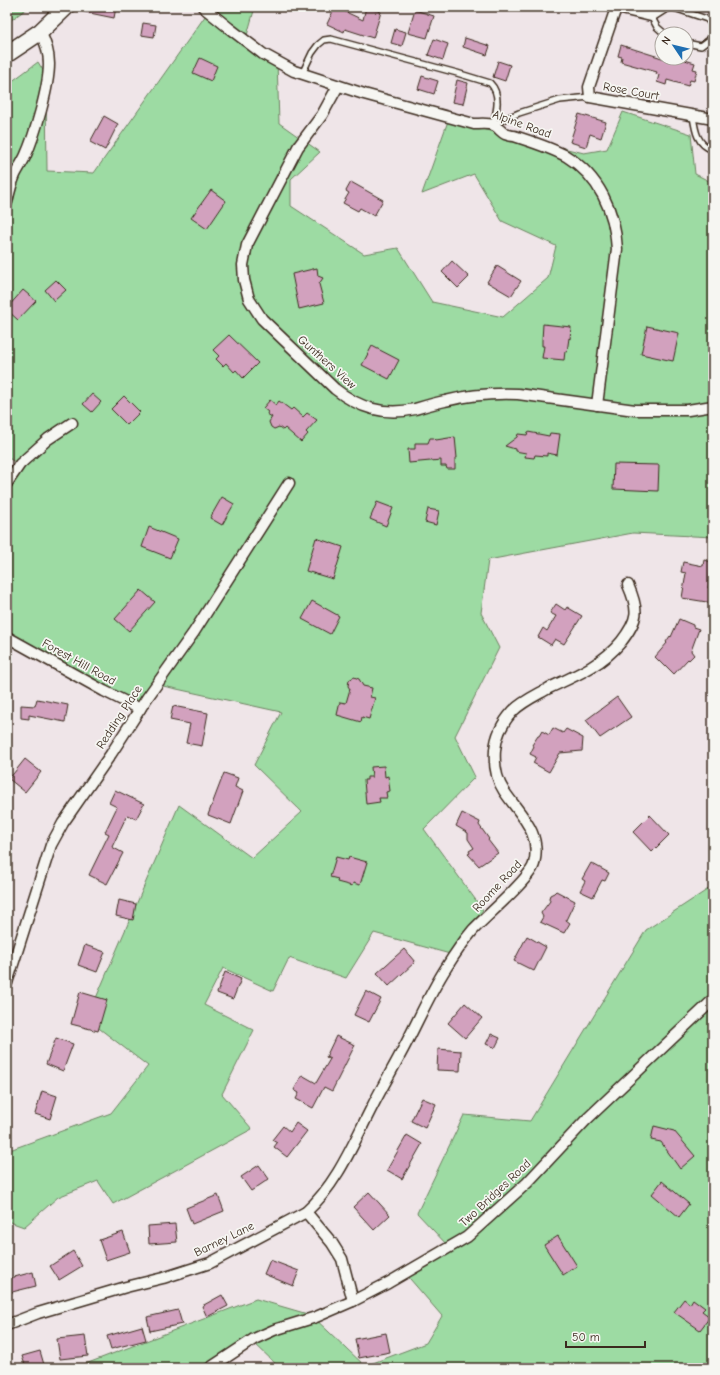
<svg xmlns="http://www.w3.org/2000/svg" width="720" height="1375" viewBox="0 0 720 1375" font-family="'Comic Neue',sans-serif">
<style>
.green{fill:#9ddba3;stroke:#6c8260}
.building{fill:#d2a1be;stroke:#3b2a1e}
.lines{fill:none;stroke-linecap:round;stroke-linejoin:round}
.lane-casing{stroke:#3b2a1e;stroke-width:8}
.street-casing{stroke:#3b2a1e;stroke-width:13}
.primary-casing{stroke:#3b2a1e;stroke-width:19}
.lane{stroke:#f6f6f2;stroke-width:5}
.street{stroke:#f6f6f2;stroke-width:10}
.primary{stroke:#f6f6f2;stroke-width:16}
.labels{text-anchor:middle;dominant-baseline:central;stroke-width:3.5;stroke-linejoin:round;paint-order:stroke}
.street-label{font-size:12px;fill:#3b2a1e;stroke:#f6f6f2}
</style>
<rect width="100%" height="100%" fill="#efe5e8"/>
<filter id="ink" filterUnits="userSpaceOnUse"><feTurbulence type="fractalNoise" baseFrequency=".025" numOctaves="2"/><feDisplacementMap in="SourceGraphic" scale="8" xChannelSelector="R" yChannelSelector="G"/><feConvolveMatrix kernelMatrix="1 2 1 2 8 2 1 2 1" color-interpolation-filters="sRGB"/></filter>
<g filter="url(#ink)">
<!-- green -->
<g class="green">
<path d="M7,7H29L7,23Z"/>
<path d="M203,7H255L246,39L277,60L279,123L320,152L291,179V206L364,254L398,248L432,302L503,317L548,278L556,246L502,221L474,174L422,194L448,121L584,153L607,149L623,112L691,134L695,174L713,183V537L633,533L488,560L481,613L499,648L455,736L475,777L424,829L483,910L450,954L374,933L346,978L289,958L273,991L223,968L204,1005L254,1030L222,1094L252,1129L113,1204L98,1181L58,1197L24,1227L7,1221V1151L111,1113L148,1066L87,1019L179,805L252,858L302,812L254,765L281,712L154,684L137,708L7,638V481L18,464L7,457V85L38,62L44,72L46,90L47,171L94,173L208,12Z"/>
<path d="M713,886V1368H280L251,1340L220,1368H75L256,1299L311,1315L365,1366L426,1343L442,1316L404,1272L448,1246L417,1213L464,1115L530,1121L646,930Z"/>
</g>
<!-- building -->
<g class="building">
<path d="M80,7H116L114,18L80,11Z"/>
<path d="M335,7L363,20L366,7L381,12L373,38L345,29L344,32L327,24Z"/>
<path d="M415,10L434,16L427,38L408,33Z"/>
<path d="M143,23L156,25L154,37L141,35Z"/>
<path d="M395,29L406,32L402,46L391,43Z"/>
<path d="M465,38L490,46L487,55L463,47Z"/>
<path d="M434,39L448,44L443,60L428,55Z"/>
<path d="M621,45L662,58H678L695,63L693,69L697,70L694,81L690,80L688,86L667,80L666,85L657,82L659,75L656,74L657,72L621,62L622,57L618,56Z"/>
<path d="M200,58L217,66L211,81L193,73Z"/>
<path d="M498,61L510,65L505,81L493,77Z"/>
<path d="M422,76L438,81L434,94L418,89Z"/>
<path d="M457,80L468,83L463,104L452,102Z"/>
<path d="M579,114L606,122L601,138L590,134L586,147L570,142Z"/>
<path d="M104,116L118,124L105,150L90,142Z"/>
<path d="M351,182L383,200L374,216L360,208L358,211L343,203L349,193L346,191Z"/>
<path d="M211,190L226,201L207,229L191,218Z"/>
<path d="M452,261L469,277L458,288L442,272Z"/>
<path d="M497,266L521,281L511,296L487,282Z"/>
<path d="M317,268L318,276L323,278L319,284L324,303L299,309L292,274Z"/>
<path d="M56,280L66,290L54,301L45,290Z"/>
<path d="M23,290L36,301L18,320L7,310V308Z"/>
<path d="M543,324L571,327L570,339L569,338L567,352L565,351L564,360L542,358L544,346H542V340Z"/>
<path d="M647,326L679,333L673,361L641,354Z"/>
<path d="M229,335L258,363L243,378L236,370L234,372L226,363L223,366L216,359L219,356L213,350Z"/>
<path d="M372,346L399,360L389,379L362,365Z"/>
<path d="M92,394L101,402L92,412L83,404Z"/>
<path d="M124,396L140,412L127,425L111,409Z"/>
<path d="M270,400L276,405L279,401L291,410L293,408L303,417L307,413L317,420L306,432L308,434L301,442L285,428L283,430L279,427L274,429L271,427L269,422L272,417L267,414L268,412L263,408Z"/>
<path d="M528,432L549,436L550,433L560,434L557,455L547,453V456L535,455L534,458L525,457L526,453L515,451V449L505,446L517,437L518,434L527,435Z"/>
<path d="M455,437L457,458H455V469H447L446,466H441V460L409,463L408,449H415V443H428L430,438H434L436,440Z"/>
<path d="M614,464L659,465L658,491L613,489Z"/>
<path d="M222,497L234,504L222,525L210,518Z"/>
<path d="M377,502L393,508L386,526L370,519Z"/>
<path d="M428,509L439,511L436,525L425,522Z"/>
<path d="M149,527L178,539L170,558L142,547Z"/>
<path d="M316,538L343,547L333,579L306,571Z"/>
<path d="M704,560L712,562L708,588L713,589V603L682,598L686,573L681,572L683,562L703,566Z"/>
<path d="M141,590L155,602L129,631L115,619Z"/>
<path d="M312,601L339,616L330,634L302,619Z"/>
<path d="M556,604L565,610L567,607L582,616L564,644L555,639L551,645L538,637L543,628L547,631L556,616L550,613Z"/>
<path d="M679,619L693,625V627L699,629L691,651L694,655L689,660L688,659L674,674L666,666L665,667L655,657L667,643L666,642L670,636L671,637Z"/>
<path d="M354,677L359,679L363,686L372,688L370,697L375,698L369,719L362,717L361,722L337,715L340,702L346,703L350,689L348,686L349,680Z"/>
<path d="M617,697L631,717L600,738L586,720Z"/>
<path d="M37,699L68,705L65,722L29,715V719L21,718V705L35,706Z"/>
<path d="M173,706L208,713L202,746L186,743L190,724L170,720Z"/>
<path d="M553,728L563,733L566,729L583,738L582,751L560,753L549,772L533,763L536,757L530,754L534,746L532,745L538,736H539L542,731L549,735Z"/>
<path d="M25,759L41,772L25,792L9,779Z"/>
<path d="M384,766L385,777L388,776L390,791L386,792L387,798H379L380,802L366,804L364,780H367V777H372L371,767Z"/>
<path d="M224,773L238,778L235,787L243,791L231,824L208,815Z"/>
<path d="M115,790L144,804L136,819L127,815L112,847L123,853L107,884L89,875L109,834L105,832L117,807L109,803Z"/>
<path d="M462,813L480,822L479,825L489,839L488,840L498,853L479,866L468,854L470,853L469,851L474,848L468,839V833L456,826Z"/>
<path d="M650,815L669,835L652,852L633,832Z"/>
<path d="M336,857L348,860L349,857L367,862L360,885L353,883L352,886L337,882L338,879L330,877Z"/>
<path d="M591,863L609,873L605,881L602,880L593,897L580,891L585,881L582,879Z"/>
<path d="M556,891L575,901L566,920L570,923L564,933L540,922L543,917L541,913L550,901L549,898L550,895L554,893Z"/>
<path d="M119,900L136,904L133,920L116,916Z"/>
<path d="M527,936L546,947L534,971L514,961Z"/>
<path d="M85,945L105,952L97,972L78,965Z"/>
<path d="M404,949L415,962L389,986L377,973Z"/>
<path d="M225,972L241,979L233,999L217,993Z"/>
<path d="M366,991L381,999L369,1022L354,1015Z"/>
<path d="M80,992L107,1000L98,1031L71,1024Z"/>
<path d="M465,1003L482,1018L465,1038L448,1023Z"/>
<path d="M491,1034L500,1038L495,1048L486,1044Z"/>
<path d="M336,1036L355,1045L332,1091L324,1087L313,1108L296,1099L299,1093L294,1090L302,1075L316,1083L330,1059L326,1057Z"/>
<path d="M56,1038L73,1044L63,1071L46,1064Z"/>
<path d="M438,1049L461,1051L460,1071L437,1070Z"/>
<path d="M42,1091L57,1096L50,1119L35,1114Z"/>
<path d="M422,1098L436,1104L425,1128L411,1121Z"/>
<path d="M296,1123L307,1131L287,1157L274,1147L277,1143L272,1140L283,1126L290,1132Z"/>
<path d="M654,1126L674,1131L695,1156L680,1169L661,1142L651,1140Z"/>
<path d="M407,1135L422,1144L402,1179L387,1170Z"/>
<path d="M259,1165L269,1179L251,1191L241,1177Z"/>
<path d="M662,1181L689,1204L679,1217L652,1194Z"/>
<path d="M369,1192L390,1215L374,1230L353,1207Z"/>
<path d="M218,1195L224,1211L192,1224L186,1208Z"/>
<path d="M175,1224L177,1242L149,1244L148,1226Z"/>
<path d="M123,1232L130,1252L106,1260L99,1240Z"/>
<path d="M558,1236L577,1266L563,1275L544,1245Z"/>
<path d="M73,1251L82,1266L59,1280L50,1266Z"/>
<path d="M270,1260L299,1271L293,1286L264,1274Z"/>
<path d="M33,1272L36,1286L8,1293L7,1279Z"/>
<path d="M222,1295L228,1306L207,1317L202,1306Z"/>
<path d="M684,1299L690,1304L693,1299L705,1308L702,1311L710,1317L700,1330L674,1312Z"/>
<path d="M178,1310L182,1324L150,1331L147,1317Z"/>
<path d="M142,1326L146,1340L111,1349L107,1336Z"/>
<path d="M386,1333L390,1352L359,1358L355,1339Z"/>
<path d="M85,1336L88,1356L60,1359L57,1339Z"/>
<path d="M40,1351L45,1368H26L22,1356Z"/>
</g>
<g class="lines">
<defs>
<g id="lane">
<path d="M671,7L707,19L713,26"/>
<path d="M651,16L657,27L665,34"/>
<path d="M686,43L701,46L709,40L713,33"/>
<path d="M302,74L312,53L318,45L324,40L331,39L457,73L490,83C501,94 497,110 493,125"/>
<path d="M693,116C695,130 697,145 713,150"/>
<path d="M493,124L519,113L560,100L590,97"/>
</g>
<g id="street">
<path d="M203,7L229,28L263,54L294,71L364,94L474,124C480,124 488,123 493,125C497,126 501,132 505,134C508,135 511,136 514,136C532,142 549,147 566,156C599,176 615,211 617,249L597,405"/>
<path d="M613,7L651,16L665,7"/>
<path d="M616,8L589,87L590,97L713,119"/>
<path d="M338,86L322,115L298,147L247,245L243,265L244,280L249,299L262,319L335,389C359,408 384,416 415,409C425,406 435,403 445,401C469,395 493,393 518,394L635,410H688L713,406"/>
<path d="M7,202C9,193 11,184 15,175C18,169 22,163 25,157C35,135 49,87 49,64C49,53 45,41 40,32"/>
<path d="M7,483L20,464L48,439L72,423"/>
<path d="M7,637L104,691L140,709"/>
<path d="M7,983L51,845L63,823L111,754L147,698L194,632L289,483"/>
<path d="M306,1212L332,1243L342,1259L353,1301"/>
<path d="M7,1325L38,1313L126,1287L163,1278L210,1263L306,1212C337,1184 353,1144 372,1107C381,1089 391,1072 400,1055C416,1026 428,996 446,968C454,955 463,942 473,930C486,916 530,879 534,864C542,832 520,815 504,791C496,779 494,764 495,750C496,735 503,722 513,711C523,701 537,695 549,688C575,676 602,665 621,642C639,619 639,610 628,585"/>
<path d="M210,1368L254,1339L274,1330L316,1317L353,1301L388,1283L467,1237L527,1183L586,1120L713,1000"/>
</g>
<path id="primary" d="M7,54L40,32L66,7"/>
</defs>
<!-- lane casing -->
<use href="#lane" class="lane-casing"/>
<!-- street casing -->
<use href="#street" class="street-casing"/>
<!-- primary casing -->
<use href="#primary" class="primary-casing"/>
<!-- lane -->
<use href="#lane" class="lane"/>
<!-- street -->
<use href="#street" class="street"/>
<!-- primary -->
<use href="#primary" class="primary"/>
</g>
</g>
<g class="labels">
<!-- street labels -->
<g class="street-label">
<text transform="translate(631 91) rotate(10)">Rose Court</text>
<text transform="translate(522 124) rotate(20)">Alpine Road</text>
<text transform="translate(327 362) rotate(42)">Gunthers View</text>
<text transform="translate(79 662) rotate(29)">Forest Hill Road</text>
<text transform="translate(119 717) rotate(-57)">Redding Place</text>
<text transform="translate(497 886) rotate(-47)">Roome Road</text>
<text transform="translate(495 1193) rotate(-43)">Two Bridges Road</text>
<text transform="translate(224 1239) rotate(-26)">Barney Lane</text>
</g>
</g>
<!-- margin -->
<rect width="720" height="1375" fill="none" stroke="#f6f6f2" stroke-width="24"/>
<rect x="12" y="12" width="696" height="1351" fill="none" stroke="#3b2a1e" stroke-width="1.5" filter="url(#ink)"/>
<!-- north arrow -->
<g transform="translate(674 46) rotate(305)"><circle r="19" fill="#f6f6f2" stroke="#aba49d"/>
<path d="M0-3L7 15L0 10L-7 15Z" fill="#1f6fb2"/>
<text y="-6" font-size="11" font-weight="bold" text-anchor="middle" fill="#3b2a1e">N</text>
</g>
<!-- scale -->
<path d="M566 1341v6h79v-6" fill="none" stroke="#3b2a1e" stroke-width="2"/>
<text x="572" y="1341" font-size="12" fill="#3b2a1e" stroke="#f6f6f2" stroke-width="3" paint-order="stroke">50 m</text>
</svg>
